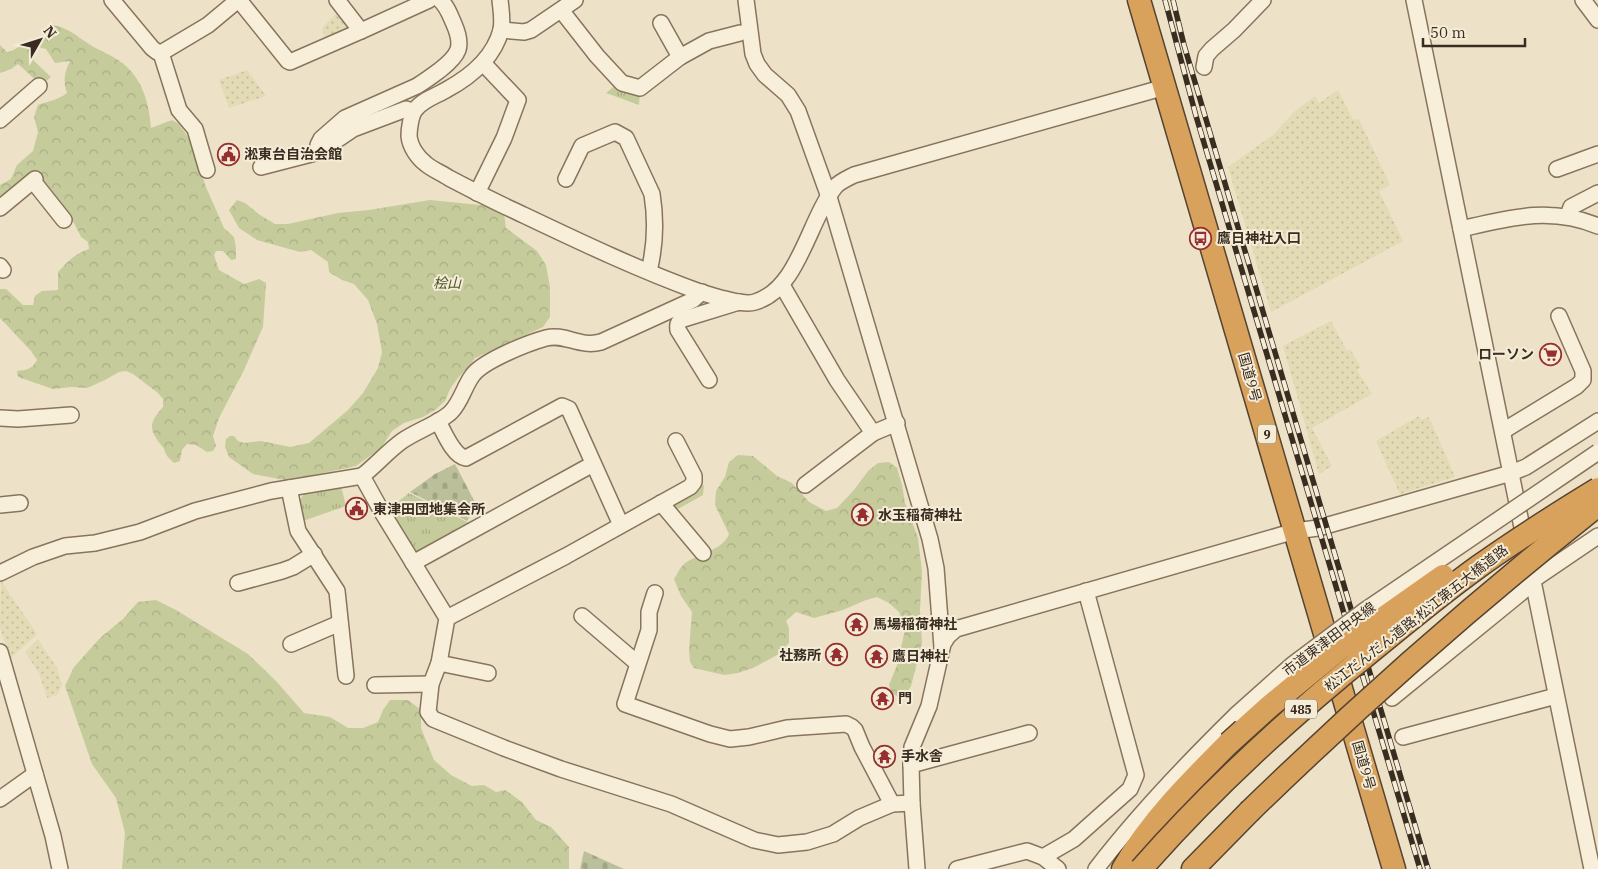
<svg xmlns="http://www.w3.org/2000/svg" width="1598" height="869" viewBox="0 0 1598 869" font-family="'IBM Plex Serif','Noto Sans JP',serif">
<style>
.farmland{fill:url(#farmland-dots)}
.forest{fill:url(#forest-crowns)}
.cemetery{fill:url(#cemetery-stones)}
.park{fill:url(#park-tufts)}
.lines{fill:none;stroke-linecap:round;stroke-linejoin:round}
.minor-casing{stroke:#88745d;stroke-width:18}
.highway-casing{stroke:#564331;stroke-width:25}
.minor{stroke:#f8efdb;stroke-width:15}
.highway{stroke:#d8a25c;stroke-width:22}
.rail-casing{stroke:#392c20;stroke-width:5.5}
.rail{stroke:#f5ecd7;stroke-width:4;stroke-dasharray:11;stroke-linecap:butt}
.minor-bridge-casing{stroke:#88745d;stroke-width:18;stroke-linecap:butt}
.highway-bridge-casing{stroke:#564331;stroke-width:25;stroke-linecap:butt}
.minor-bridge{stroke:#f8efdb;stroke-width:15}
.highway-bridge{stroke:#d8a25c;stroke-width:22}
.labels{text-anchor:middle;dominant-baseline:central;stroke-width:4;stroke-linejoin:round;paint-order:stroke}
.shield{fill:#f5ecd7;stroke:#716657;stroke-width:1}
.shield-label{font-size:12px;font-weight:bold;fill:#392c20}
.poi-label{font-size:14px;font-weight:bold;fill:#392c20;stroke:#f5ecd7;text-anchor:start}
.park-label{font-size:14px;font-style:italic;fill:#495528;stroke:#f5ecd7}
.street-label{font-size:14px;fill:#392c20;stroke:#f5ecd7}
</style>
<defs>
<pattern id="farmland-dots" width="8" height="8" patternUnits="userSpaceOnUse" patternTransform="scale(1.25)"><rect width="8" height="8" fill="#e2dbb5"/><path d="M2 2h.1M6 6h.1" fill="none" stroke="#c3bc9b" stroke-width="1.8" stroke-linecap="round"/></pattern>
<pattern id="forest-crowns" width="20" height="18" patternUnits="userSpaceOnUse" patternTransform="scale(1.25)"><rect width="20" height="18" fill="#c5cb9b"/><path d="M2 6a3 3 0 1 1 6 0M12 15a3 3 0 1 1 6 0" fill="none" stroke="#aaae85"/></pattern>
<pattern id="cemetery-stones" width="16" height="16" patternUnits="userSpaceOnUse" patternTransform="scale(1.25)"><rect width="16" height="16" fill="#bcc09a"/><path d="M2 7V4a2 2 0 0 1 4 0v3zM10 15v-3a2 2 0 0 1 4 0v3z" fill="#a2a584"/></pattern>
<pattern id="park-tufts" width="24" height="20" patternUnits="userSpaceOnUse" patternTransform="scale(1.25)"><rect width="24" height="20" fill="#c5cb9b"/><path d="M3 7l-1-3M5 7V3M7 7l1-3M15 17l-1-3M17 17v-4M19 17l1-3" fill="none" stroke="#aaae85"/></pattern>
</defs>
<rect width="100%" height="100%" fill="#ede2c7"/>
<!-- farmland -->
<g class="farmland">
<path d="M340,10L354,29L327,41L324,36L322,28Z"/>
<path d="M247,70L266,96L229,108L219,80Z"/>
<path d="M1338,90L1353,120L1359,119L1390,185L1379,191L1403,241L1271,312L1228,167L1273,135L1295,111L1315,96L1319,103Z"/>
<path d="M1331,321L1347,351L1350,349L1361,367L1357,370L1372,394L1312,428L1332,466L1319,474L1283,346Z"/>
<path d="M1419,416L1421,420L1429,417L1455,477L1400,494L1376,441Z"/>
<path d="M1,581L37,634L10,659L0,627Z"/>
<path d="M38,639L57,668L62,685L57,695L47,698L39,673L25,652Z"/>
</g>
<!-- forest -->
<g class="forest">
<path d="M52,25C69,28 75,35 89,44C99,51 113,55 122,63C143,79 149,103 151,128L172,120L179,124L190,140L206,187L224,228L234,237L236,248V259L231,260L223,251H216L214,255L219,270L244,284L259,279L266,283L263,327L244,370L219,418L213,436L216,446L213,451L207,452L196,445L187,444L182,450L180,461L174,463C171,460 167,457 166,454C163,448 166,451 162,446C148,429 149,423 163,407V399L158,393L133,374L126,371L119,372L105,380L87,388L71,387L53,389L18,377L17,371C27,370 32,369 37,360L31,351L0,318V289H6L23,305H33L35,296L42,291L58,290V272C68,261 76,253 89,249L88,242L81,237L72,219L59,210L49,190L42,179L0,201V185L11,179L17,165L33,151L38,132L34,117L38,105C48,101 59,100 67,93C63,81 64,73 70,61L55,63L46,49L38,47L33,60L51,77L45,82L39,83L18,64L11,69L0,73V45L7,52C15,51 18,46 26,43C31,40 36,38 42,37Z"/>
<path d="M237,200L245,203L260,215L275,224H288L338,213L369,210L430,200L490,206L504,214L506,228L537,251L546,265L550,287V317L543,327L475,358L470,365L457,379L450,389L445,401L435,410L423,417L404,423L392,431L381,448L356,466L300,478L285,480L253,474L229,457L225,447L226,439L230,436H234L238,441L244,443L261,441L290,447L309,443L348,410L363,393L378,368L382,352L377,324L368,300L354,284L342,280L329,272L328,262L311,250L300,252L257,240L239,228L229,210Z"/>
<path d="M738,455L753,456L777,476L792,483L809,502L826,511L837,508L854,490L868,471L878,463L889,462L897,468L902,485L905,503L918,538L922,571L920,610L922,643L911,686L905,696L899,698L891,692L889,685L897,665L905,630L899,612L889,603L877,597L866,600L843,610L814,618L796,612L786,621L789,628V643L779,654L753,668L738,673L724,675L694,668L690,662L689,650L692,612L681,596L674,579C677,575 679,569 683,565C696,553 722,552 729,534L715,505L716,491L725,477L729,462Z"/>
<path d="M156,600L176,610L248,654L276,681L304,713L330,717L348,728H363L378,722L383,710L390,700H408L421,710V728L434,760L451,775L472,786L484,785L496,792L505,790L522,802L536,820L551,827L569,847V869H122L125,833L116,798L92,764L65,686L74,667L100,638L123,619L138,602Z"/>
</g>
<!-- cemetery -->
<g class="cemetery">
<path d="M455,464L477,506L467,521L410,492L435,474Z"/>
<path d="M584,851L624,869H580Z"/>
</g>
<!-- park -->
<g class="park">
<path d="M617,84L640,93L639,105L606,93Z"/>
<path d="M704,485L703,495L676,510L673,506L677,500Z"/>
<path d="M341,486L346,506L303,521L297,504L304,494L320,488Z"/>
<path d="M409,493L471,524L421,554L413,551L390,510V508Z"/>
</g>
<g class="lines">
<defs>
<g id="minor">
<path d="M112,0L152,48L157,52L161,53L208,25L238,0"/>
<path d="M239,0L288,61L290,62L361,31L337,0"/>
<path d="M500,0C501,10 503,20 501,30C494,57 470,77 446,90C436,96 422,100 415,110C411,115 409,129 409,136C410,147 418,158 426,164C433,170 442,173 449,178C470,189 491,200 513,210C574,239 636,269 700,292C714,296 742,306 755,302C799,289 808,221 835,187C839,182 848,178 854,175L1165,87"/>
<path d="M746,0L753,54L757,64L765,75L788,95L798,111L829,197L930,539L936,568L942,647"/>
<path d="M1414,0L1592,869"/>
<path d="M1583,0L1598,20"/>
<path d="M561,10L597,56L622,83L640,88L680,57L661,23"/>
<path d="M501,30L524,32L531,30L575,0"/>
<path d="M361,31L429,0"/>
<path d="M161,53L179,110L195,129L207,170"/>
<path d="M680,57L709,41L740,33"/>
<path d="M1204,67L1206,56L1212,49L1234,30L1263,0"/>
<path d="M0,120L39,86"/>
<path d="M319,152L353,129L406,109L413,112"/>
<path d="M261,167L319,152L318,145L321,139L345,118L417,86C425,81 432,76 440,70C459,55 464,47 454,24C450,15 447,6 440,0"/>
<path d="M1557,169L1598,154"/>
<path d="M566,179L582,146L615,132L626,138L652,194C656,219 655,247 649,271"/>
<path d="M33,181L64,220"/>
<path d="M477,193L504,138L518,100L483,63"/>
<path d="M0,208L35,179"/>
<path d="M1568,216L1571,207L1598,193"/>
<path d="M1461,229C1509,218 1550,206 1598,226"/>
<path d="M0,266L3,270"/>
<path d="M782,285L837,380L873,433"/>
<path d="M702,292L693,300L601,342C580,348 565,333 546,338C528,343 482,361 472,376C464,387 461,402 451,412C440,423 416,431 402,441C388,451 376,465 362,476L382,512L447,618L439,663L431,684L428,712L433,719L504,748L561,769L671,804L754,840L778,845L807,842L833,834L859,818L892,804L912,803"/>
<path d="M709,380L678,330C677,324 678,321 684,319L739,302"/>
<path d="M0,418L18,419L71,415"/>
<path d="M438,421C444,432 453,456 466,458L562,406L569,409L621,525"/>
<path d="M1503,431L1577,386L1583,380V371L1559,316"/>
<path d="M805,485L873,433L897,423"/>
<path d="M289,488L298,531L337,591L346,676"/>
<path d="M661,503L703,553"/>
<path d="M0,505L20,503"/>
<path d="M413,563L593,464"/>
<path d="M0,573L33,557L65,546L95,543L140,532L195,511L271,491L362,476"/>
<path d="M1533,580L1598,536"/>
<path d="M238,583L282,571L293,567L314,554"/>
<path d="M655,593L649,612V630L625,704L710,734L730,739L749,737L787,728L846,724L852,727L855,730L862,747L892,804"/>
<path d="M582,616L637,663"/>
<path d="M447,618L566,556L690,487L694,482V476L676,441"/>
<path d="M291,644L340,623"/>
<path d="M0,652L53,836L60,869"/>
<path d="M439,663L488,673"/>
<path d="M375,685L431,684"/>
<path d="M1392,698L1533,583"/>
<path d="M1403,737L1556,696"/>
<path d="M911,765L1029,733"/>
<path d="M0,799L35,774"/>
<path d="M1043,857L1074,839L1130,789L1136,775L1086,591"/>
<path d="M917,869L912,803L911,765L912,747L929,706L943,644L948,636L956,629L1295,531L1318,528L1511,473L1526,467L1598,421"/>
<path d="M957,869L1027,851L1043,857L1058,869"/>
<path d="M1096,869C1139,813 1187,763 1237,714"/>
</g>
<g id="highway">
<path d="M1139,0L1394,869"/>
<path d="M1123,869C1151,821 1190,782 1229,743"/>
<path d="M1193,869L1249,812"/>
</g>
</defs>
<!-- minor casing -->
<use href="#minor" class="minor-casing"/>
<!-- highway casing -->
<use href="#highway" class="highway-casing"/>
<!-- minor -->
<use href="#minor" class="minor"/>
<!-- highway -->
<use href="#highway" class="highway"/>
<defs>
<g id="rail">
<path d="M1165,0L1196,116L1420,869"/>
<path d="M1173,0L1184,45L1428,869"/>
</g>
</defs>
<!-- rail casing -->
<use href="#rail" class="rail-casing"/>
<!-- rail -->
<use href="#rail" class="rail"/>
<defs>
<path id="minor-bridge" d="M1237,714L1292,665L1364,611L1598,452"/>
<g id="highway-bridge">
<path d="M1229,743L1270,706L1338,650L1443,576"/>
<path d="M1249,812C1360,704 1477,601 1598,505"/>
<path d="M1141,869C1212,788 1291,716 1374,649C1408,621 1442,593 1478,567C1517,539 1557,514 1598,489"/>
</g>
</defs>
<!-- minor-bridge casing -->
<use href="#minor-bridge" class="minor-bridge-casing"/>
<!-- highway-bridge casing -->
<use href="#highway-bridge" class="highway-bridge-casing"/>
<!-- minor-bridge -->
<use href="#minor-bridge" class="minor-bridge"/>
<!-- highway-bridge -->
<use href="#highway-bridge" class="highway-bridge"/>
</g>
<!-- icons -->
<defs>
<symbol id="civic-ring" viewBox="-11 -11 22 22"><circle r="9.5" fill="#f5ecd7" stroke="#952f30" stroke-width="1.5"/><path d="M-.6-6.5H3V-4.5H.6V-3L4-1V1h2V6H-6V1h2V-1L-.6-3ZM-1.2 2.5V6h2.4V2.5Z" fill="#952f30"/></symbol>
<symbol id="bus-ring" viewBox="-11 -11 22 22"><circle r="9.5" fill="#f5ecd7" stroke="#952f30" stroke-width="1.5"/><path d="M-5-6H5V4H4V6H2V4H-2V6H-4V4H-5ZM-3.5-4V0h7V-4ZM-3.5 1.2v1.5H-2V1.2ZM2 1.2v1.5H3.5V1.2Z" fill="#952f30"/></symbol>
<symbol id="supermarket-ring" viewBox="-11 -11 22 22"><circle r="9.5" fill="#f5ecd7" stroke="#952f30" stroke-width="1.5"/><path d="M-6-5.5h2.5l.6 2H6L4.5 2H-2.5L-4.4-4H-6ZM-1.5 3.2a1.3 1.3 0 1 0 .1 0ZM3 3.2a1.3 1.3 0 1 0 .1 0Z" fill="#952f30"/></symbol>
<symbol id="temple-ring" viewBox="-11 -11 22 22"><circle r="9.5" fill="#f5ecd7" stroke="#952f30" stroke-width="1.5"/><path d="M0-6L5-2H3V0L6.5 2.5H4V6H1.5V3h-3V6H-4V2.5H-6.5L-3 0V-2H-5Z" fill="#952f30"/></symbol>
</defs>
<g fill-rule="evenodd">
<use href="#civic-ring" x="216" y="142" width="25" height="25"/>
<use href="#bus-ring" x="1188" y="226" width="25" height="25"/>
<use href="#supermarket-ring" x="1538" y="342" width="25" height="25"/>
<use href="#civic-ring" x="344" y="496" width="25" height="25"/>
<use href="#temple-ring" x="850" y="502" width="25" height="25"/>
<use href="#temple-ring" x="844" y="612" width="25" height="25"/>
<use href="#temple-ring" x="824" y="642" width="25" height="25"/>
<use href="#temple-ring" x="864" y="644" width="25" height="25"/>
<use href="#temple-ring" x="870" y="686" width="25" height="25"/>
<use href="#temple-ring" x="872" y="744" width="25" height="25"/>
</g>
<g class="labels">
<!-- shield labels -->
<g class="shield">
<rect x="1258" y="424.5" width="18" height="19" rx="4"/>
<rect x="1285" y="699.5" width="32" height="19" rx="4"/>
</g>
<g class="shield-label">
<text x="1267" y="434">9</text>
<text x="1301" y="709">485</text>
</g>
<!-- poi labels -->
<g class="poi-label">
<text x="244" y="154">淞東台自治会館</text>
<text x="1217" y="238">鷹日神社入口</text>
<text x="1534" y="354" text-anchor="end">ローソン</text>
<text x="373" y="509">東津田団地集会所</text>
<text x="878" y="515">水玉稲荷神社</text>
<text x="873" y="624">馬場稲荷神社</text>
<text x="821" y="655" text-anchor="end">社務所</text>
<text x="892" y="656">鷹日神社</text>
<text x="898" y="698">門</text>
<text x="901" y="756">手水舎</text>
</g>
<!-- park labels -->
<g class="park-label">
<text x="447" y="283">桧山</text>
</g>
<!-- street labels -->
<g class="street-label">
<text transform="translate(1250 377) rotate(74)">国道9号</text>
<text transform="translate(1416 618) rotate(-38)">松江だんだん道路;松江第五大橋道路</text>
<text transform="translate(1329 639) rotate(-37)">市道東津田中央線</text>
<text transform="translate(1364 765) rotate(74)">国道9号</text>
</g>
</g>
<!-- north arrow -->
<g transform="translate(40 40) rotate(51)" stroke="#f5ecd7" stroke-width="4" paint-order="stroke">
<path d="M0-4L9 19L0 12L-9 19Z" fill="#392c20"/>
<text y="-8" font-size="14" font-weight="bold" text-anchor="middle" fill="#392c20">N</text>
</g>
<!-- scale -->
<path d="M1423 38v8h102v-8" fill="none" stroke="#392c20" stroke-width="2.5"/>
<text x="1430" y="38" font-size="15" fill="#392c20" stroke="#f5ecd7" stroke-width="4" paint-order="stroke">50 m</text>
</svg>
